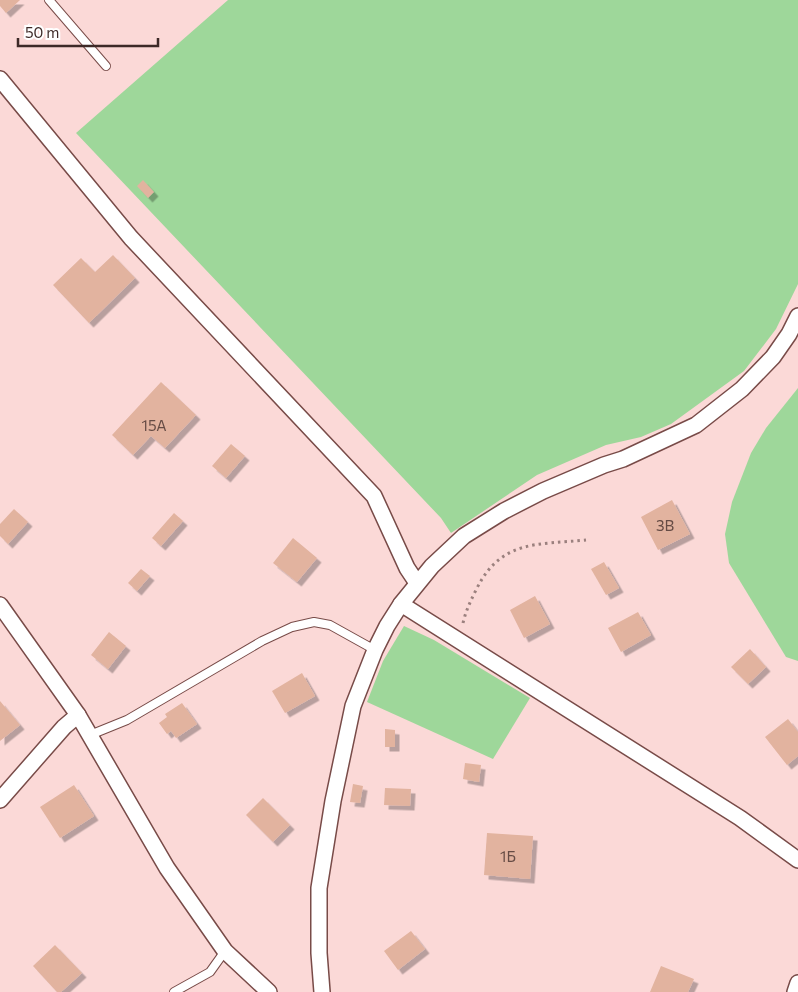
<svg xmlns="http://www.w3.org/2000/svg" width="798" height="992" viewBox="0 0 798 992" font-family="Commissioner,sans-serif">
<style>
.green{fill:#9ed79a}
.building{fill:#e2b39f;filter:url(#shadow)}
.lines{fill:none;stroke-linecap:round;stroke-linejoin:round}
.lane-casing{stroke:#784b48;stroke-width:10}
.street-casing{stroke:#784b48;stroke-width:18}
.path{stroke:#9b807e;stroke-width:3;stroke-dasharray:2.5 4;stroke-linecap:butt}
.lane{stroke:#fff;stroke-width:8}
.street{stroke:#fff;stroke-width:15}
.labels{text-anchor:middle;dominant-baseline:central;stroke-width:4;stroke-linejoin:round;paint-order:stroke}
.number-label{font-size:15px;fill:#664c45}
</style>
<defs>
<filter id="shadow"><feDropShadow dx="4.5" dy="4.5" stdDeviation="0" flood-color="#0004"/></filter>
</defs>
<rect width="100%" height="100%" fill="#fbd9d7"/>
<!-- green -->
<g class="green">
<path d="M228,0H798V284L776,329L744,371L671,424L641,437L606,445L537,475L451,533L441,518L76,133Z"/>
<path d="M798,388V661L786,657L729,563L725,534L732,502L751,453L766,428Z"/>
<path d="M404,626L434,640L530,698L493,759L367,702L383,661Z"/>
</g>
<!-- building -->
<g class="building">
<path d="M0,0H20L6,13L0,6Z"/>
<path d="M143,180L154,192L148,198L137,186Z"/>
<path d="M113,255L135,278L89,323L53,285L81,258L95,272Z"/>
<path d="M161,382L196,415L165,448L151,436L133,455L112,435Z"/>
<path d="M231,444L245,456L226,478L212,466Z"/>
<path d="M672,500L690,534L658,550L641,517Z"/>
<path d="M14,509L28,522L8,544L0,536V524Z"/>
<path d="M174,513L183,521L161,546L152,538Z"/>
<path d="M293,538L317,558L297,582L273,563Z"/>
<path d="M604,562L619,588L606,595L591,569Z"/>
<path d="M141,569L150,576L137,591L128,583Z"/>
<path d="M535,596L550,624L524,638L510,610Z"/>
<path d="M638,612L651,635L621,652L608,628Z"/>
<path d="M109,632L126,646L108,669L91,655Z"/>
<path d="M750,649L766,667L748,684L731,667Z"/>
<path d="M302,673L315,696L285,713L272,691Z"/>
<path d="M0,701L20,725L0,741Z"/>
<path d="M182,703L197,724L176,738L171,731L167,734L159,723L167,717L165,714Z"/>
<path d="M788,719L798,732V756L787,765L765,737Z"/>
<path d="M385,729L395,730V747H385Z"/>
<path d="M465,763L481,765L479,782L463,779Z"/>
<path d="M353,784L363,786L360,803L350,802Z"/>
<path d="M74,785L94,816L60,838L40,807Z"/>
<path d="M385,788L411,789L410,806L384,805Z"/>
<path d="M263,798L290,825L273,842L246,815Z"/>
<path d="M487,833L533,836L530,879L484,875Z"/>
<path d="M411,931L425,949L398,970L384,951Z"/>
<path d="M55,945L82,973L61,992H57L33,966Z"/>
<path d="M661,966L694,979L688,992H650Z"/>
</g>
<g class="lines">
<defs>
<g id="lane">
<path d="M49,0L106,66"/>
<path d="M90,735L127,720L262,641L292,627L314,622L330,625L375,650"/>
<path d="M174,992L210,972L225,951"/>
</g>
<g id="street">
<path d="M0,79L131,238L374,496L407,568L417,583"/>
<path d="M401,604L740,818L798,860"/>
<path d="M0,605L78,715L167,868L225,951L269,992"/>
<path d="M0,800L64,727L78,715"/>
<path d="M322,992L319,953V888L333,801L353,706L375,650L387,626L401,604L432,566L464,536L504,511L543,491L604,465L623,459L696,425L742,389L773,357L789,334L798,316"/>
<path d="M795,992L798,983"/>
</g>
</defs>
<!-- lane casing -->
<use href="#lane" class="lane-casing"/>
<!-- street casing -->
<use href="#street" class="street-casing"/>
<!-- path -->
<path class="path" d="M463,623C466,610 471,600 477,588C502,539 538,545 586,540"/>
<!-- lane -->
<use href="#lane" class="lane"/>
<!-- street -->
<use href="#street" class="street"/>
</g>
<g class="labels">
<!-- number labels -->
<g class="number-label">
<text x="154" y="425">15А</text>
<text x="665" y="525">3В</text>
<text x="508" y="856">1Б</text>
</g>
</g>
<!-- scale -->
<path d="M18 38v8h140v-8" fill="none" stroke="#3d2927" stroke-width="2.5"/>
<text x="25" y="38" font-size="15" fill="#3d2927" stroke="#ffffff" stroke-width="4" paint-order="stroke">50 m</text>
</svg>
